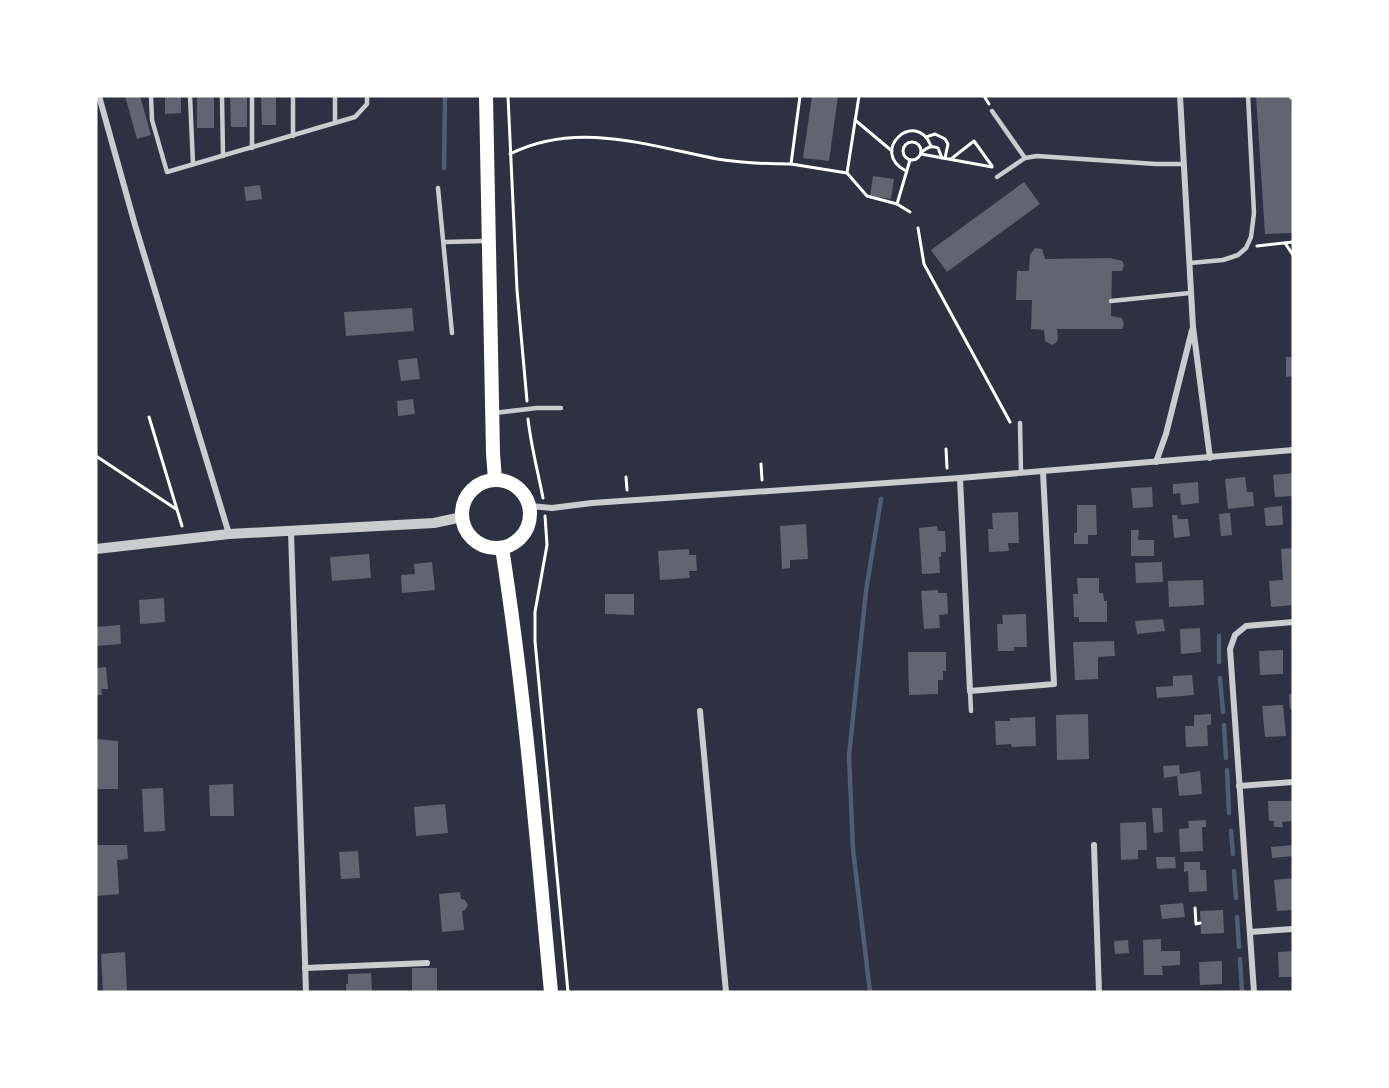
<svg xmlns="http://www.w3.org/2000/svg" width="1389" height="1088" viewBox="0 0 1389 1088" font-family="'Roboto Condensed',sans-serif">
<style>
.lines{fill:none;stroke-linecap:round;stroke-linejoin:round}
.stream{stroke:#4f5d75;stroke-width:4.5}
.building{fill:#626471}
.path{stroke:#fff;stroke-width:3}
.service{stroke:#caccd0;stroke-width:4.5}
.minor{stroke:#caccd0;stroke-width:6}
.tertiary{stroke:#caccd0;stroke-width:10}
.primary{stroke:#fff;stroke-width:14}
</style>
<rect width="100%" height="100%" fill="#2d3142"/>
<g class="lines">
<!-- stream -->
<g class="stream">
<path d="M444,168L445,96"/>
<path d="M1219,636V662"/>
<path d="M1220,678L1223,712"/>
<path d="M1224,725L1226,758"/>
<path d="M1227,770L1229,813"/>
<path d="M1231,831L1233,854"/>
<path d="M1234,871L1236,898"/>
<path d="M1237,917L1239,947"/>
<path d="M1240,959L1242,992"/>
<path d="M870,992L853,849L849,756L866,591L881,499"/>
</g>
</g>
<!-- building -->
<g class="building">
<path d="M125,96H140L151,135L137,139Z"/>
<path d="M165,96H181V113L165,114Z"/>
<rect x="197" y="96" width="17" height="32"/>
<path d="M230,96H247V127H231Z"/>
<path d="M261,96H276V125H262Z"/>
<path d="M812,96H838L829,161L803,158Z"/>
<path d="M1256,96H1291L1293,131V233L1265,234Z"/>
<path d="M873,176L894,179L891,199L870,196Z"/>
<path d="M1024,182L1040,204L947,272L931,250Z"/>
<path d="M260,185L262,199L246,201L244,187Z"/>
<path d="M1035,248L1042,249L1045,259L1110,258L1122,261L1124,265L1122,271H1112L1111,316L1122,318L1124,324L1122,329H1057L1058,338L1057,342L1052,345L1045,341L1044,330L1031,329L1032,300H1016L1017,271H1029L1030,255Z"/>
<path d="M412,308L414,331L346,336L344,312Z"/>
<path d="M1286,357H1293V376L1286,377Z"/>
<path d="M417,358L420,379L401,381L398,360Z"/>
<path d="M413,399L415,414L398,416L397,401Z"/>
<path d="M1293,473V496L1275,497L1273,475Z"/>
<path d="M1245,477L1247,492H1253L1254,506L1228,509L1225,479Z"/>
<path d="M1198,482L1199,503L1181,505L1180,493L1173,494V484Z"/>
<path d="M1152,487L1153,507L1133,508L1131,488Z"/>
<path d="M1077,505H1096L1097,535H1088V544H1074V533H1077Z"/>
<path d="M1282,506L1283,525L1266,526L1264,508Z"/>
<path d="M1018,512L1019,543H1008L1009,551L989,552L988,529H993L992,513Z"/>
<path d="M1230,513L1232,535L1221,536L1219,514Z"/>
<path d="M1172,515H1177L1178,519H1188L1190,536L1174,538Z"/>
<path d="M806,524L808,559L790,560V568L782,569L780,526Z"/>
<path d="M937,526L938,531H945L946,552H941V557H939L940,573L922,574L919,528Z"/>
<path d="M1131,530H1139L1138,540H1154V556H1131Z"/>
<path d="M1293,548V605L1271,607L1269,581L1283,580L1281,549Z"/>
<path d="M689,549V555H696L697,571H689L690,578L660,580L658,551Z"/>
<path d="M369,554L371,578L332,581L330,557Z"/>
<path d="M432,562L435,590L402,593L401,575L415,574L414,564Z"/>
<path d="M1162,562L1163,582L1136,583L1135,563Z"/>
<path d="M1077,578H1099V593H1103L1104,601H1107V622H1079V617H1074L1073,594H1078Z"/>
<path d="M1203,580L1204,605L1169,607L1168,581Z"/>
<path d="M938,590V593H947L948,614L939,615L940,628L924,629L921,591Z"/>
<path d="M605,594H634V615L605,614Z"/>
<path d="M164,598L165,622L140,624L139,600Z"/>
<path d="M1026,614L1027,647H1014V651H998L997,624H1003L1002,615Z"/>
<path d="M1163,619L1165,631L1137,634L1135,621Z"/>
<path d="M120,625L121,644L96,646V627Z"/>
<path d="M1200,628L1201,652L1181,654L1180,629Z"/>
<path d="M1114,641L1115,656L1098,657V679L1075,680L1073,642Z"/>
<path d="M1283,650V674L1260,675L1259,651Z"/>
<path d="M908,652H946V671H943V680H938V694L909,695Z"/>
<path d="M106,667L108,689H101L102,695H96V668Z"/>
<path d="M1192,675L1194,695L1157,698L1156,687L1173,686V676Z"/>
<path d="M1289,694H1293V708L1290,709Z"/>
<path d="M1283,705L1286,736L1265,737L1262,706Z"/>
<path d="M1088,714L1089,759L1057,760L1056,715Z"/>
<path d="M1211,714V725H1207L1208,746L1186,747L1185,726H1194V715Z"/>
<path d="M1035,717L1036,746L1012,747L1011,744L996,745L995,721H1010V718Z"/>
<path d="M96,739L118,741V789H96Z"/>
<path d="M1179,765L1180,774L1200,771L1202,794L1179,796L1177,776L1164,778L1163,766Z"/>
<path d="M233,784L234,816H210L209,785Z"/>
<path d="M163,788L165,831L144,832L142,789Z"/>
<path d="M1268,801H1293V821L1282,822L1283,827H1274V821H1269Z"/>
<path d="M445,804L448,833L416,836L414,807Z"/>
<path d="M1152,808H1162L1163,832L1154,833Z"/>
<path d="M1206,820V827H1202L1203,851L1180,852L1179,829L1189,828L1188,821Z"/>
<path d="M1146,822L1147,850H1138V859L1121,860L1120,823Z"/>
<path d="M96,845H127L128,859L117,860L119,894L96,896Z"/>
<path d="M1293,845V856L1272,858L1271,847Z"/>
<path d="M358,851L360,878L341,879L339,852Z"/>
<path d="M1156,857H1175L1176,868L1157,869Z"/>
<path d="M1184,862H1200V870H1206L1207,891L1189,892L1188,871L1184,872Z"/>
<path d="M1293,878V910L1277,911L1274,880Z"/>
<path d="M460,892L461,899L465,900L468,905L465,910L462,911L464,930L442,932L439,894Z"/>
<path d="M1183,903L1185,917L1162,919L1160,905Z"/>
<path d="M1223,910L1224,933L1201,934L1200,911Z"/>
<path d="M1161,939V951H1180V965L1162,966L1163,975H1144L1143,940Z"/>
<path d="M1128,940L1129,953L1115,954L1114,941Z"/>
<path d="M1293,951V977H1279L1278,952Z"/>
<path d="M125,952L127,992H103L101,954Z"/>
<path d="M1222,961V984L1200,985L1199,962Z"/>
<rect x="412" y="968" width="25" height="24"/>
<path d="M371,973L372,992H346V984H348V974Z"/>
</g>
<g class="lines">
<!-- path -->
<g class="path">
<path d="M508,96L517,290L527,401"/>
<path d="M800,96L791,164L847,173L867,196L897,204L910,212"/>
<path d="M984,96L989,104"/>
<path d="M1291,98H1293"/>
<path d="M855,120L892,151"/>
<path d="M926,137L935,134L945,139L948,144L945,158"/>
<circle cx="912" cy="151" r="9"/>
<path d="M922,152C927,147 932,145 938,148L942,158"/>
<path d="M510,154C577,120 649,146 717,159C742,163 766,164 791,164"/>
<path d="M921,154L992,167"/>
<path d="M951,159L974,141L992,166"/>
<path d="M906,171C868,151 916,108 931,146"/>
<path d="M847,173L859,96"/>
<path d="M897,204L910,160"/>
<path d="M918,228L924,264L1010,422"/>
<path d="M1285,243L1293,255"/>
<path d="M1257,246L1293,242"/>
<path d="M149,417L182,526"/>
<path d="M528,419C531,446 538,472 543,498"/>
<path d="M946,449L947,468"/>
<path d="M96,456L176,509"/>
<path d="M761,464L762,480"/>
<path d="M626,477L627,490"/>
<path d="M545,516L547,545L535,612V641L568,992"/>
<path d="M1195,908L1196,924L1200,923"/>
</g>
<!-- service -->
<g class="service">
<path d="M151,96L152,120L167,172L355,117L367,104V96"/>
<path d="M190,96L193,164"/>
<path d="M222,96L223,156"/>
<path d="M252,96V148"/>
<path d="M293,96V136"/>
<path d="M335,96V121"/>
<path d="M992,111L1025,158"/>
<path d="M997,177L1025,158L1037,156L1156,164H1183"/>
<path d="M438,188L452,333"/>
<path d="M444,242L486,241"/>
<path d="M1190,263L1223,260L1238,255L1246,248L1251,237L1254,213L1248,96"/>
<path d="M1111,301L1190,293"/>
<path d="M494,413L537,408H561"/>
<path d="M1020,423L1021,473"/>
<path d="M970,691L971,711"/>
</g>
<!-- minor -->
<g class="minor">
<path d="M99,96L135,225L229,534"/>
<path d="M1180,96L1193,327L1210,458"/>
<path d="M1156,462L1166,434L1192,330"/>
<path d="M960,478L970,691L1054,684L1043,472"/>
<path d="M530,506L552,508L592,503L960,478L1293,450"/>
<path d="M291,532L306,992"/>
<path d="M700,711L726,992"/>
<path d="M1239,786L1293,782"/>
<path d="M1094,845L1099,992"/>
<path d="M1250,932L1293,929"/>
<path d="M305,968L427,963"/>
<path d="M1254,992L1230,649L1235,635L1246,626L1293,622"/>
</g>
<!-- tertiary -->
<path class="tertiary" d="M96,549L229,534L434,523L462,517"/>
<!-- primary -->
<g class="primary">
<path d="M486,96L493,453L495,480"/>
<circle cx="496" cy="514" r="34"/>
<path d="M502,548C525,695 537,844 551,992"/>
</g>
</g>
<!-- border -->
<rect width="1389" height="1088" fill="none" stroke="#ffffff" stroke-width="195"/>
</svg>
